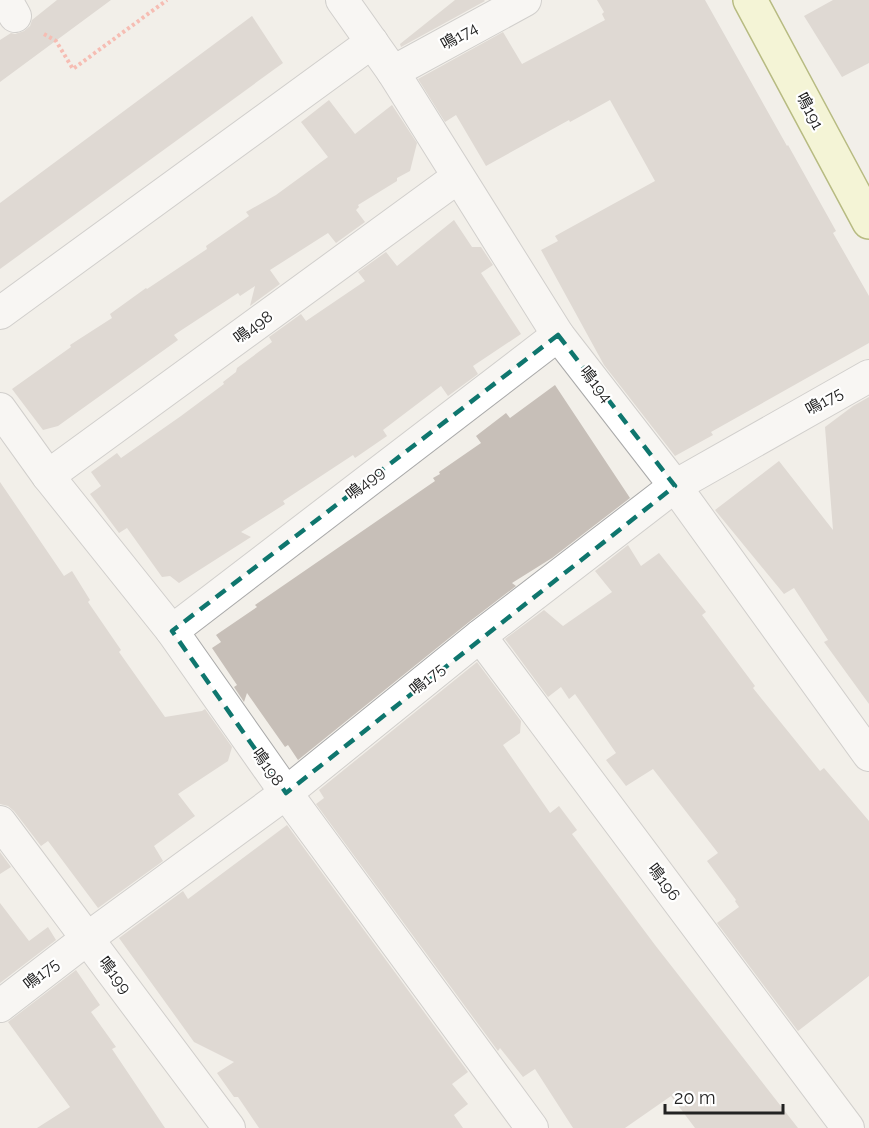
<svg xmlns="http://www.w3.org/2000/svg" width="869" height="1128" viewBox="0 0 869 1128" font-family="Raleway,'Noto Sans JP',sans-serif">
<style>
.building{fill:#c7bfb8}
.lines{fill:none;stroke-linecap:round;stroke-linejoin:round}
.street-casing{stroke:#a9a9a9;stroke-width:34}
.secondary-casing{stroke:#707d05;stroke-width:36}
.path{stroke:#fa8072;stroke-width:4;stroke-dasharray:3 3;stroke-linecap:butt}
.street{stroke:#fff;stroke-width:32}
.secondary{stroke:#f7fabf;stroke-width:33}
.marked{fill:none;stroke:#0f766e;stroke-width:4.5;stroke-dasharray:12 8;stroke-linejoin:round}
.labels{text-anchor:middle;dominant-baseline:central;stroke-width:4.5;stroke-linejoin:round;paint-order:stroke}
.street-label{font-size:16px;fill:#222;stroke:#fff}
</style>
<rect width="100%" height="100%" fill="#f2efe9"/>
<!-- building -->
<g class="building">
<path d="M57,0H111L0,82V40L11,33L15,34L24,31L30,26L32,20Z"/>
<path d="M455,0H484L485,1L401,47L400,44Z"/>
<path d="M597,0H705L787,146L788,145L836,231L833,233L869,296V343L711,432L713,435L675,456L604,365L541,250L558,241L555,236L655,181L610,100L570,122L569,120L486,166L456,115L445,122L418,79L503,32L522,64L605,20L602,14L604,12Z"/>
<path d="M833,0H869V63L842,77L804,16Z"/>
<path d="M252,16L283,63L0,269V203Z"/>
<path d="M329,100L355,134L392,105L417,143L410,171L397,178V181L358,205L359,207L356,210L365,222L336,243L328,233L270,270L280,284L250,306L255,286L240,296L238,293L174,335L178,340L58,426L43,430L12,389L71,347L70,345L112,318L110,314L146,288L147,289L207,249L206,246L249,216L246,212L276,195L328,157L301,122Z"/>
<path d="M454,220L472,247H481L493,265L481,273L521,334L473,366L478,374L448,396L441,386L383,430L387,436L355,458L353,455L283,501L285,504L241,532L251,537L179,583L170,576L162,577L127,528L119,533L90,494L101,486L91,472L117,453L121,458L181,416L224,384L223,382L236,372L237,368L272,342L269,337L301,314L306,321L365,281L358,272L386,252L397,266Z"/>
<path d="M555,385L630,498L552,558L512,583L516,586L469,622L298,760L288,745L285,747L247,693L244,702L234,687L237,685L212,648L221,642L216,635L257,607L255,605L435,481L433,478L440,474L439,472L481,443L476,436L506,413L510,418Z"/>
<path d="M869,397V704L824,642L828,640L794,588L784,594L715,510L779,461L833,530L825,427L853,406Z"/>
<path d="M0,482L64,576L72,571L90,600L88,602L121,650L119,652L165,717L202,711L205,709L232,747L228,761L178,794L195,816L154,846L163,861L98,908L48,841L41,846L14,811L8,806L0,804Z"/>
<path d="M628,545L641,566L659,553L706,612L702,615L755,686L753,688L820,771L824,768L869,821V976L798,1031L717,923L739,907L735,901L736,900L707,861L718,853L653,769L626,786L606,760L616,753L575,694L569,699L561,687L548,697L505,639L544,610L563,626L612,592L595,571Z"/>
<path d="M477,662L521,721L520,733L503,745L550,813L559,806L577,830L572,834L655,945L798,1128H695L671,1096L625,1128H573L535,1069L523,1077L500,1048L498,1051L316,804L324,798L319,790Z"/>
<path d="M287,825L468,1072L452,1084L468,1104L454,1115L463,1128H259L238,1097H234L217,1073L234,1062L194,1042L119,938L183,891L188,899Z"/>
<path d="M0,852L11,867L0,874Z"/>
<path d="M0,903L29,941L48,927L56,940L0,983Z"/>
<path d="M76,970L100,1005L91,1012L116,1047L112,1049L165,1128H37L70,1107L8,1022Z"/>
</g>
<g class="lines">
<defs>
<g id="street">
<path d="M6,0L15,16"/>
<path d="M342,0L393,72L558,335L675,486L869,755"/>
<path d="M393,72L525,0"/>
<path d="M0,313L372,42"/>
<path d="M0,409L48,476L172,631L286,793L532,1128"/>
<path d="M48,476L458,177"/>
<path d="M172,631L558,335"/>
<path d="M480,636L848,1128"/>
<path d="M0,822L229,1128"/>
<path d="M0,1006L88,938L286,793L480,636L675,486L869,376"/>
</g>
<path id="secondary" d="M750,0L869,222"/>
</defs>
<!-- street casing -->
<use href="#street" class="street-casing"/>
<!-- secondary casing -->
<use href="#secondary" class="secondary-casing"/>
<!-- path -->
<path class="path" d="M44,34L56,41L73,69L167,0"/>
<!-- street -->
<use href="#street" class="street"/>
<!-- secondary -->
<use href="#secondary" class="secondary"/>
</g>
<!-- marked area -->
<path d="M0 0H869V1128H0ZM558,335L675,486L286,793L172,631Z" fill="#f2efe9" fill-opacity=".55" fill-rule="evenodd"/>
<path class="marked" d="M558,335L675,486L286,793L172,631Z"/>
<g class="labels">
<!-- street labels -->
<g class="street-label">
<text transform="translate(459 36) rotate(-29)">鳴174</text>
<text transform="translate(810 111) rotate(62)">鳴191</text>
<text transform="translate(253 327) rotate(-36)">鳴498</text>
<text transform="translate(596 384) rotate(52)">鳴194</text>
<text transform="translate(824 401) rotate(-29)">鳴175</text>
<text transform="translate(365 483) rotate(-38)">鳴499</text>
<text transform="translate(427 679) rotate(-39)">鳴175</text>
<text transform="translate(268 767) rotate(55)">鳴198</text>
<text transform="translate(664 882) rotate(53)">鳴196</text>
<text transform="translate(41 974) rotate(-38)">鳴175</text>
<text transform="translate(115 975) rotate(53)">鳴199</text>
</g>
</g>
<!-- scale -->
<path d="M665 1104v9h118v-9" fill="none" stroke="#222222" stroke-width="3"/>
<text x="674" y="1104" font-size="18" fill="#222222" stroke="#ffffff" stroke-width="4.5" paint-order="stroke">20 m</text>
</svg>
